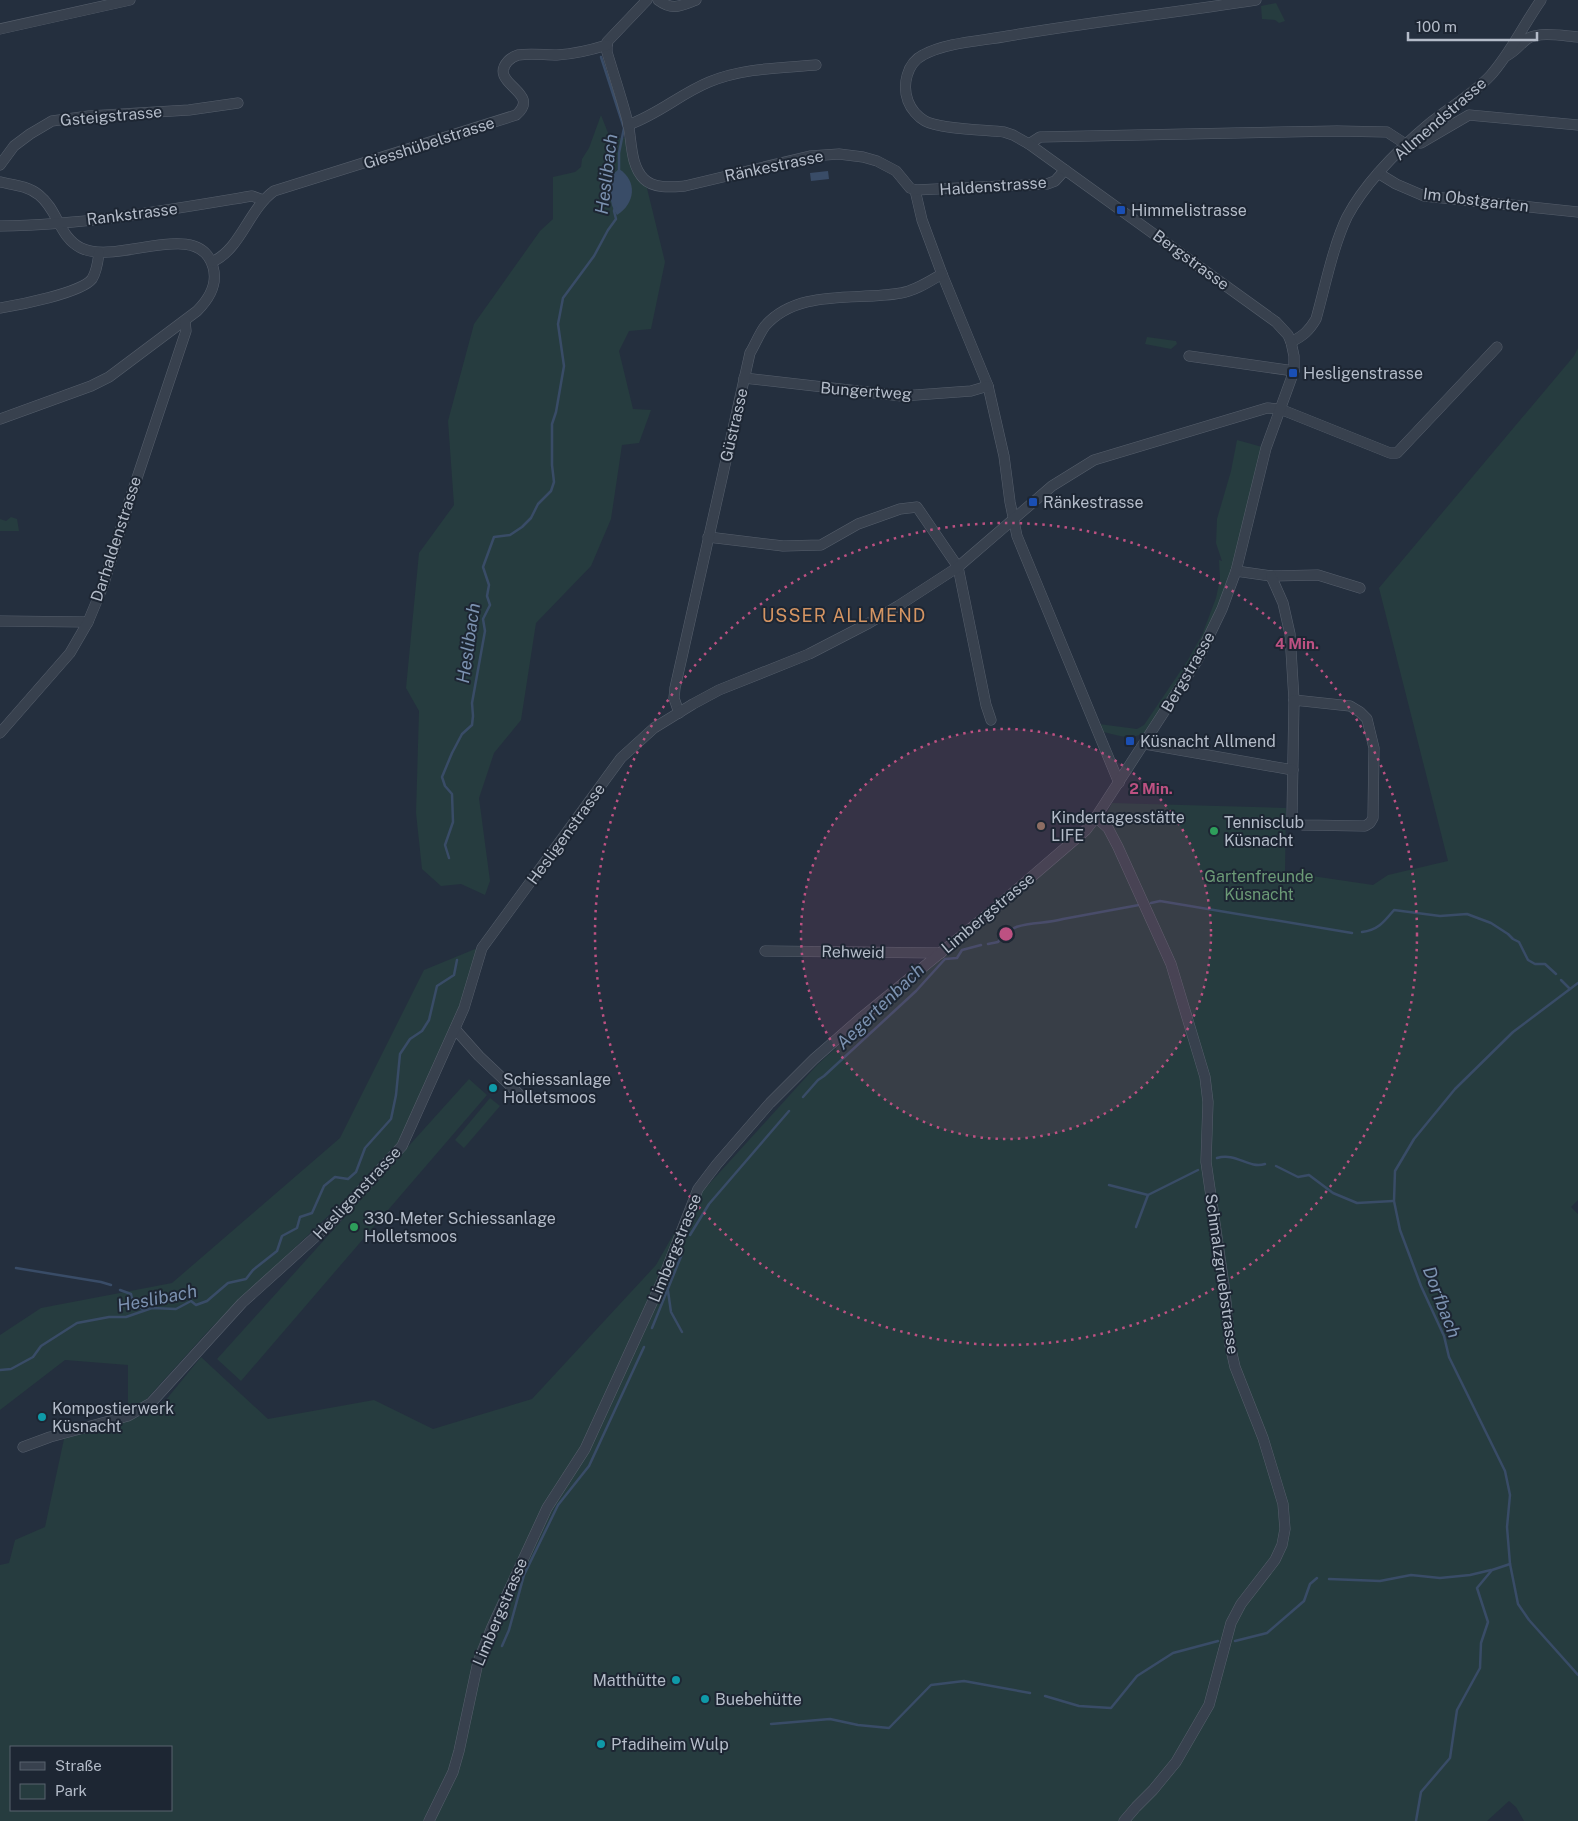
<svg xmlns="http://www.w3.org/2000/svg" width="1578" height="1821" viewBox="0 0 1578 1821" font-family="'Public Sans',sans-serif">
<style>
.green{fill:#263c3f;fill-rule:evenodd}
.water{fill:#394c67}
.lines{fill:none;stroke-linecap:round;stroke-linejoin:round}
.stream{stroke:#394c67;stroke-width:2.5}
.minor-casing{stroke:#565f6c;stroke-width:11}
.minor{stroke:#38414e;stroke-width:10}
.ring{fill:none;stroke:#bd5182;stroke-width:2.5;stroke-dasharray:2.5 5}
.transit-dot{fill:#1a4fb4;stroke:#1d2633;stroke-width:2}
.education-dot{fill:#8d6e63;stroke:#1d2633;stroke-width:2}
.leisure-dot{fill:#2e9e5b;stroke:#1d2633;stroke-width:2}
.culture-dot{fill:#0f9aa8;stroke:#1d2633;stroke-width:2}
.labels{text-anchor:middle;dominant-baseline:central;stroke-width:4;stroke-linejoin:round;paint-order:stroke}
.street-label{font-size:16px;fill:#b4bcc9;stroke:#1d2633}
.poi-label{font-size:16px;fill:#b4bcc9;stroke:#1d2633;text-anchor:start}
.park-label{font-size:16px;fill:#6b9a76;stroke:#1d2633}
.water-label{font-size:18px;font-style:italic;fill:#7c92b1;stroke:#1d2633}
.neighbourhood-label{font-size:18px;letter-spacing:1px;fill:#d59563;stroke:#1d2633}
.centre{fill:#bd5182;stroke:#1d2633;stroke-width:2.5}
.ring-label{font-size:15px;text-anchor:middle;font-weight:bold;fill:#bd5182;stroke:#1d2633;stroke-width:4;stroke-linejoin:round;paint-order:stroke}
</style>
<rect width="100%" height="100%" fill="#242f3e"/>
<!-- green -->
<g class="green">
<path d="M1276,3L1285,21L1279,23L1275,20L1262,19L1261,6Z"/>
<path d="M601,115L610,138H630L645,180L665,262L651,329L629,331L619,351L633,409L651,410L639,443L622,445L611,519L591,566L536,623L521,720L494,753L479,798L490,881L485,895L461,884L441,886L422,869L416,813L419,711L406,688L419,553L454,505L448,421L474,324L540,231L553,219V177L575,172L581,167L582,159L589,148Z"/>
<path d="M1147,337L1176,341L1177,344L1171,349L1145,344Z"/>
<path d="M1578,348V1200L1571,1207L1578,1214V1821H1524L1516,1807L1509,1801L1487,1821H0V1565L9,1563L15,1540L45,1527L64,1439L138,1417L165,1401L201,1357L268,1419L374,1400L433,1429L532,1399L656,1265L690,1205L817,1065L941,953L1096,817L1123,850L1119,838L1106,815L1112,803L1286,808L1285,872L1373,885L1388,875L1448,861L1379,588L1574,356ZM11,1747H171V1810H11Z"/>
<path d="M1237,440L1266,448C1248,512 1233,577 1206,637C1191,670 1167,700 1148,731C1130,741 1122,736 1103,732L1099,724L1137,729L1144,725L1188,660L1202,635L1216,598L1220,579L1219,560L1222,561L1216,543L1217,519L1231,471Z"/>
<path d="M11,517L17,519L19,531H0V519L6,521Z"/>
<path d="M480,947L459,1011L398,1149L211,1328L143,1403L128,1404V1365L65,1360L0,1410V1335L41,1308L172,1283L340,1138L424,970Z"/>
<path d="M469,1079L487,1095L241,1381L217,1359Z"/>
<path d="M490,1098L500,1106L464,1148L455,1140Z"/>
</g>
<!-- water -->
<g class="water">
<path d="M619,169C638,181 635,204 617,215C608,203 610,189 612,175Z"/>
<path d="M828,171L829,179L811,181L810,173Z"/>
</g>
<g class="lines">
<!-- stream -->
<g class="stream">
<path d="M601,57L624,128L619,153V173"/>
<path d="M449,858L445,845L453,822L452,794L445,786L442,777L452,753L462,734L472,725L473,716L472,703L485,631L483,619L490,605L487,596L489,585L483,567L494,537L510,535L522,527L531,518L538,504L551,491L554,482L552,465V424L556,412L564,366L558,324L563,298L594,256L608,230L616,219L614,211L615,208"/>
<path d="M1151,903L1160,901L1352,933"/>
<path d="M1362,932C1378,930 1384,922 1394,910L1440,916L1467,914L1491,923L1508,934L1513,939L1519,942L1528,960L1535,964H1545L1556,974"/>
<path d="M988,944L998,942C1013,918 1040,926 1063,919L1139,905"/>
<path d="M1561,980L1570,989"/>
<path d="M1578,983L1513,1032L1455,1089L1414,1139L1395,1171L1394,1201L1400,1230L1421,1286L1444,1336L1449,1357L1505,1471L1510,1495L1507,1527L1510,1564L1518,1604L1529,1620L1578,1675"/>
<path d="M803,1097L818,1080L824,1076L916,991L945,959L957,958L962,950L981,945"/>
<path d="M1217,1158C1236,1152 1248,1169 1265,1164"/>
<path d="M1276,1166L1298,1177L1309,1175L1333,1193L1357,1203L1393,1201"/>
<path d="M1109,1185L1148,1195L1198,1170"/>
<path d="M1136,1227L1148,1195"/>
<path d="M690,1235L709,1204L789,1111"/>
<path d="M16,1268L101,1282L111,1285"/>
<path d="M120,1290L131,1294L133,1303L144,1310"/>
<path d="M668,1291L671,1312L682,1332"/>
<path d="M652,1328L682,1254"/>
<path d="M0,1370L11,1369L33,1357L41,1346L77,1323L109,1317H126L152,1308L176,1309L191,1301L196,1305L207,1301L228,1283L246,1279L253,1270L277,1251L282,1236L297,1228L300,1217L312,1213L324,1186L335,1177L348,1179L356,1172L365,1148L391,1119L396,1095L400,1054L410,1039L422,1031L429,1020L437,986L454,975L457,960"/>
<path d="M1329,1579L1380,1581L1411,1575L1440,1578L1470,1575L1491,1570"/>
<path d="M1235,1641L1267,1633L1304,1601L1310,1584L1317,1578"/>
<path d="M502,1646L509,1630L524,1575L558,1505L589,1466L644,1347"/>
<path d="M1045,1696L1079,1706L1111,1708L1137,1676L1173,1653L1218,1641"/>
<path d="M771,1724L830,1719L858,1725L889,1728L931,1685L964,1681L1030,1693"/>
<path d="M1416,1821L1421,1792L1450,1758L1457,1710L1480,1668L1481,1643L1488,1622L1477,1588L1492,1570L1510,1564"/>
</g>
<defs>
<g id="minor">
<path d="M647,0L607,42V52C614,76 622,99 628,123C632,141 630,165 644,179C654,189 672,187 685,186L810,156L839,154L863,157L877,161L896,171L910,188L915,190L922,220L942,274L988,386L1004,456L1010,502L1017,536L1119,783"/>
<path d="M658,0C673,11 680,6 696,0"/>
<path d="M0,29L130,0"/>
<path d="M1506,56C1516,51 1519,45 1527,39C1540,31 1563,36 1578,37"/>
<path d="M628,125C659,114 680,94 709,82C743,68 780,68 816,65"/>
<path d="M1410,141L1421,143L1469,115L1578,125"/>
<path d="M1029,144L1040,137L1337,131L1387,132L1407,145"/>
<path d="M0,165L14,146L30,134L52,121L89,116L189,110L238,103"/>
<path d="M1378,173L1396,184L1424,196L1578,212"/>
<path d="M0,182C14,185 28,186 39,195C58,210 59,237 81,248C118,266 199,217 213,267C218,284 209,299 197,311L109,377L91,386L0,419"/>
<path d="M915,190L1047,184L1055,181L1065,170"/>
<path d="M0,226C85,225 168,210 252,196L263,200"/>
<path d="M212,262C241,249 248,210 274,191L516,115C543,92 487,84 508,61C511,58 515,56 518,55C531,53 544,55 557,55C574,54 591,50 607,45"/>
<path d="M0,308C19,305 81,293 92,279C97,271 98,261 99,253"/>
<path d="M1291,342C1303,336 1309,331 1316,319C1325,287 1333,246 1347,217C1366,181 1399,149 1430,123C1450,107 1472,95 1490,76C1510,54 1524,24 1541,0"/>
<path d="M1189,356L1294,371"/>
<path d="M744,378L902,396L971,391L988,386"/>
<path d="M708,537L783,546L821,545L858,524L900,509L917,507L958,567L986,705L991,720"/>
<path d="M1236,571L1271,576L1318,575L1360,588"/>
<path d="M1271,576L1283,603L1290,634L1294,700"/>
<path d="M0,621L88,622"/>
<path d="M1294,700L1350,706L1360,712L1367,719L1374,748L1373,818L1370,823L1365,826L1303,825L1296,823L1292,817Z"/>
<path d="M679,713L674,698L675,688L750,353C755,345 759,334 765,326C798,288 857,301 901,293C915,291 930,281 942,274"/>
<path d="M0,733L70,653L88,622L103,586L130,499L186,331L185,321"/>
<path d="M1145,744L1293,770"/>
<path d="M1096,817L1108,828L1118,847L1171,964L1205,1077L1208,1102L1206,1162L1225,1292L1230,1345L1235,1367L1263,1438L1283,1504L1285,1529L1282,1545L1275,1560L1241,1604L1231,1623L1209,1705L1176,1762L1153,1790L1136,1807L1124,1821"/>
<path d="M765,951L941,953"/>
<path d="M455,1029L479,1056L519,1094"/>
<path d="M23,1447L50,1437L128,1416L151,1403L242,1303L334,1220L402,1146L464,1008L482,948L621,758L654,728L693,704L719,690L809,654L869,623L898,606L958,567L1052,486L1094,460L1267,408L1280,409L1390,453H1397L1497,347"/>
<path d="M429,1821L453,1772L459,1751L478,1662L492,1627L547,1508L585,1449L662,1281L698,1189L717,1164L770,1103L814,1059L862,1017L993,910L1086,830L1096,817L1197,661L1222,609L1236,571L1266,448L1294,371V356L1291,342L1288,335L1276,322L1029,144L1013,135L1004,132C986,130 939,129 925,121C918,117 911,109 908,101C902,85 907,63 923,55C947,42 982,41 1008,36C1090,22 1173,13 1256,0"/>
</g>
</defs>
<!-- minor casing -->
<use href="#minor" class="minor-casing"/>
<!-- minor -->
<use href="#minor" class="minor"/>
</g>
<!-- distance rings -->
<circle cx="1006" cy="934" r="205" fill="#bd5182" fill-opacity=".12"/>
<g class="ring">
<circle cx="1006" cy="934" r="205"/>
<circle cx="1006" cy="934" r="411"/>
</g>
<!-- markers -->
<g class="transit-dot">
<rect x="1116" y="205" width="10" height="10" rx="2.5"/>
<rect x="1288" y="368" width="10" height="10" rx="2.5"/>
<rect x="1028" y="497" width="10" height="10" rx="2.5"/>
<rect x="1125" y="736" width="10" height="10" rx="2.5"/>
</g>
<circle class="education-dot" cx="1041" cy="826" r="5"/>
<g class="leisure-dot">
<circle cx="1214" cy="831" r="5"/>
<circle cx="354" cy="1227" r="5"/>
</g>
<g class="culture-dot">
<circle cx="493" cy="1088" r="5"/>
<circle cx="42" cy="1417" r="5"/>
<circle cx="676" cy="1680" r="5"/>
<circle cx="705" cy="1699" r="5"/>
<circle cx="601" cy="1744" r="5"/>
</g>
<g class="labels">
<!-- street labels -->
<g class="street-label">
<text transform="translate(111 116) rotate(-5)">Gsteigstrasse</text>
<text transform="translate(1440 119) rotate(-41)">Allmendstrasse</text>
<text transform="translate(429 143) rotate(-18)">Giesshübelstrasse</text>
<text transform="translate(774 166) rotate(-12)">Ränkestrasse</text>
<text transform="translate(993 186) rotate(-4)">Haldenstrasse</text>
<text transform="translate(1476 200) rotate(7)">Im Obstgarten</text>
<text transform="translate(132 214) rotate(-7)">Rankstrasse</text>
<text transform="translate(1191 260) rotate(36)">Bergstrasse</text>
<text transform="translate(866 391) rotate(4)">Bungertweg</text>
<text transform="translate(734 425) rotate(-77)">Güstrasse</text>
<text transform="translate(116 539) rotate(-72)">Darhaldenstrasse</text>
<text transform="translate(1188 672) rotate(-60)">Bergstrasse</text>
<text transform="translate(566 834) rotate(-54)">Hesligenstrasse</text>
<text transform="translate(988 913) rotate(-40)">Limbergstrasse</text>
<text transform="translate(853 952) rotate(1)">Rehweid</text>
<text transform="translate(357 1193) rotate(-47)">Hesligenstrasse</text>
<text transform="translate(675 1248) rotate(-68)">Limbergstrasse</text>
<text transform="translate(1222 1274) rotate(82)">Schmalzgruebstrasse</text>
<text transform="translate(500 1612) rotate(-67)">Limbergstrasse</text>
</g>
<!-- poi labels -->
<g class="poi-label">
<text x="1131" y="210">Himmelistrasse</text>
<text x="1303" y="373">Hesligenstrasse</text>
<text x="1043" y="502">Ränkestrasse</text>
<text x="1140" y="741">Küsnacht Allmend</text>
<text x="1051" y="817">Kindertagesstätte<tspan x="1051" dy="18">LIFE</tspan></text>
<text x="1224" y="822">Tennisclub<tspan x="1224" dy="18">Küsnacht</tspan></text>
<text x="503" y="1079">Schiessanlage<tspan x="503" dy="18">Holletsmoos</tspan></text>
<text x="364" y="1218">330-Meter Schiessanlage<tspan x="364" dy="18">Holletsmoos</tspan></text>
<text x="52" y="1408">Kompostierwerk<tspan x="52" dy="18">Küsnacht</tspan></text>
<text x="666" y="1680" text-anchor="end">Matthütte</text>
<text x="715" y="1699">Buebehütte</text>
<text x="611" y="1744">Pfadiheim Wulp</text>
</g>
<!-- park labels -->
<g class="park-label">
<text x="1259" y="876">Gartenfreunde<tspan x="1259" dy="18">Küsnacht</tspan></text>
</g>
<!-- water labels -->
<g class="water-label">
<text transform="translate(606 174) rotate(-83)">Heslibach</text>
<text transform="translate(468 643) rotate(-82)">Heslibach</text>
<text transform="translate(880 1006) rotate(-44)">Aegertenbach</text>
<text transform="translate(157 1298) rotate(-11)">Heslibach</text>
<text transform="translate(1442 1302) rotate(69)">Dorfbach</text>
</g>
<!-- neighbourhood labels -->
<g class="neighbourhood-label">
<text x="844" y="615">USSER ALLMEND</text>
</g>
</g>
<circle cx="1006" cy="934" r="8" class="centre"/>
<g class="ring-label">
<text x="1297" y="649">4 Min.</text>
<text x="1151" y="794">2 Min.</text>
</g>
<!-- legend -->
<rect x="10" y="1746" width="162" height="65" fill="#1d2633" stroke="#59626f"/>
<rect x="20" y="1762" width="25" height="8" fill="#38414e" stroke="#59626f"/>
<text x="55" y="1771" font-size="15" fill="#b4bcc9">Straße</text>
<rect x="20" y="1784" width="25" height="15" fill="#263c3f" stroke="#59626f"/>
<text x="55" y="1796" font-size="15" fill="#b4bcc9">Park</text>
<!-- scale -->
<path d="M1408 32v8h129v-8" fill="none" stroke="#b4bcc9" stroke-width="2.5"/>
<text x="1416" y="32" font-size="15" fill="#b4bcc9" stroke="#1d2633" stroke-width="4" paint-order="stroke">100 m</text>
</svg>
